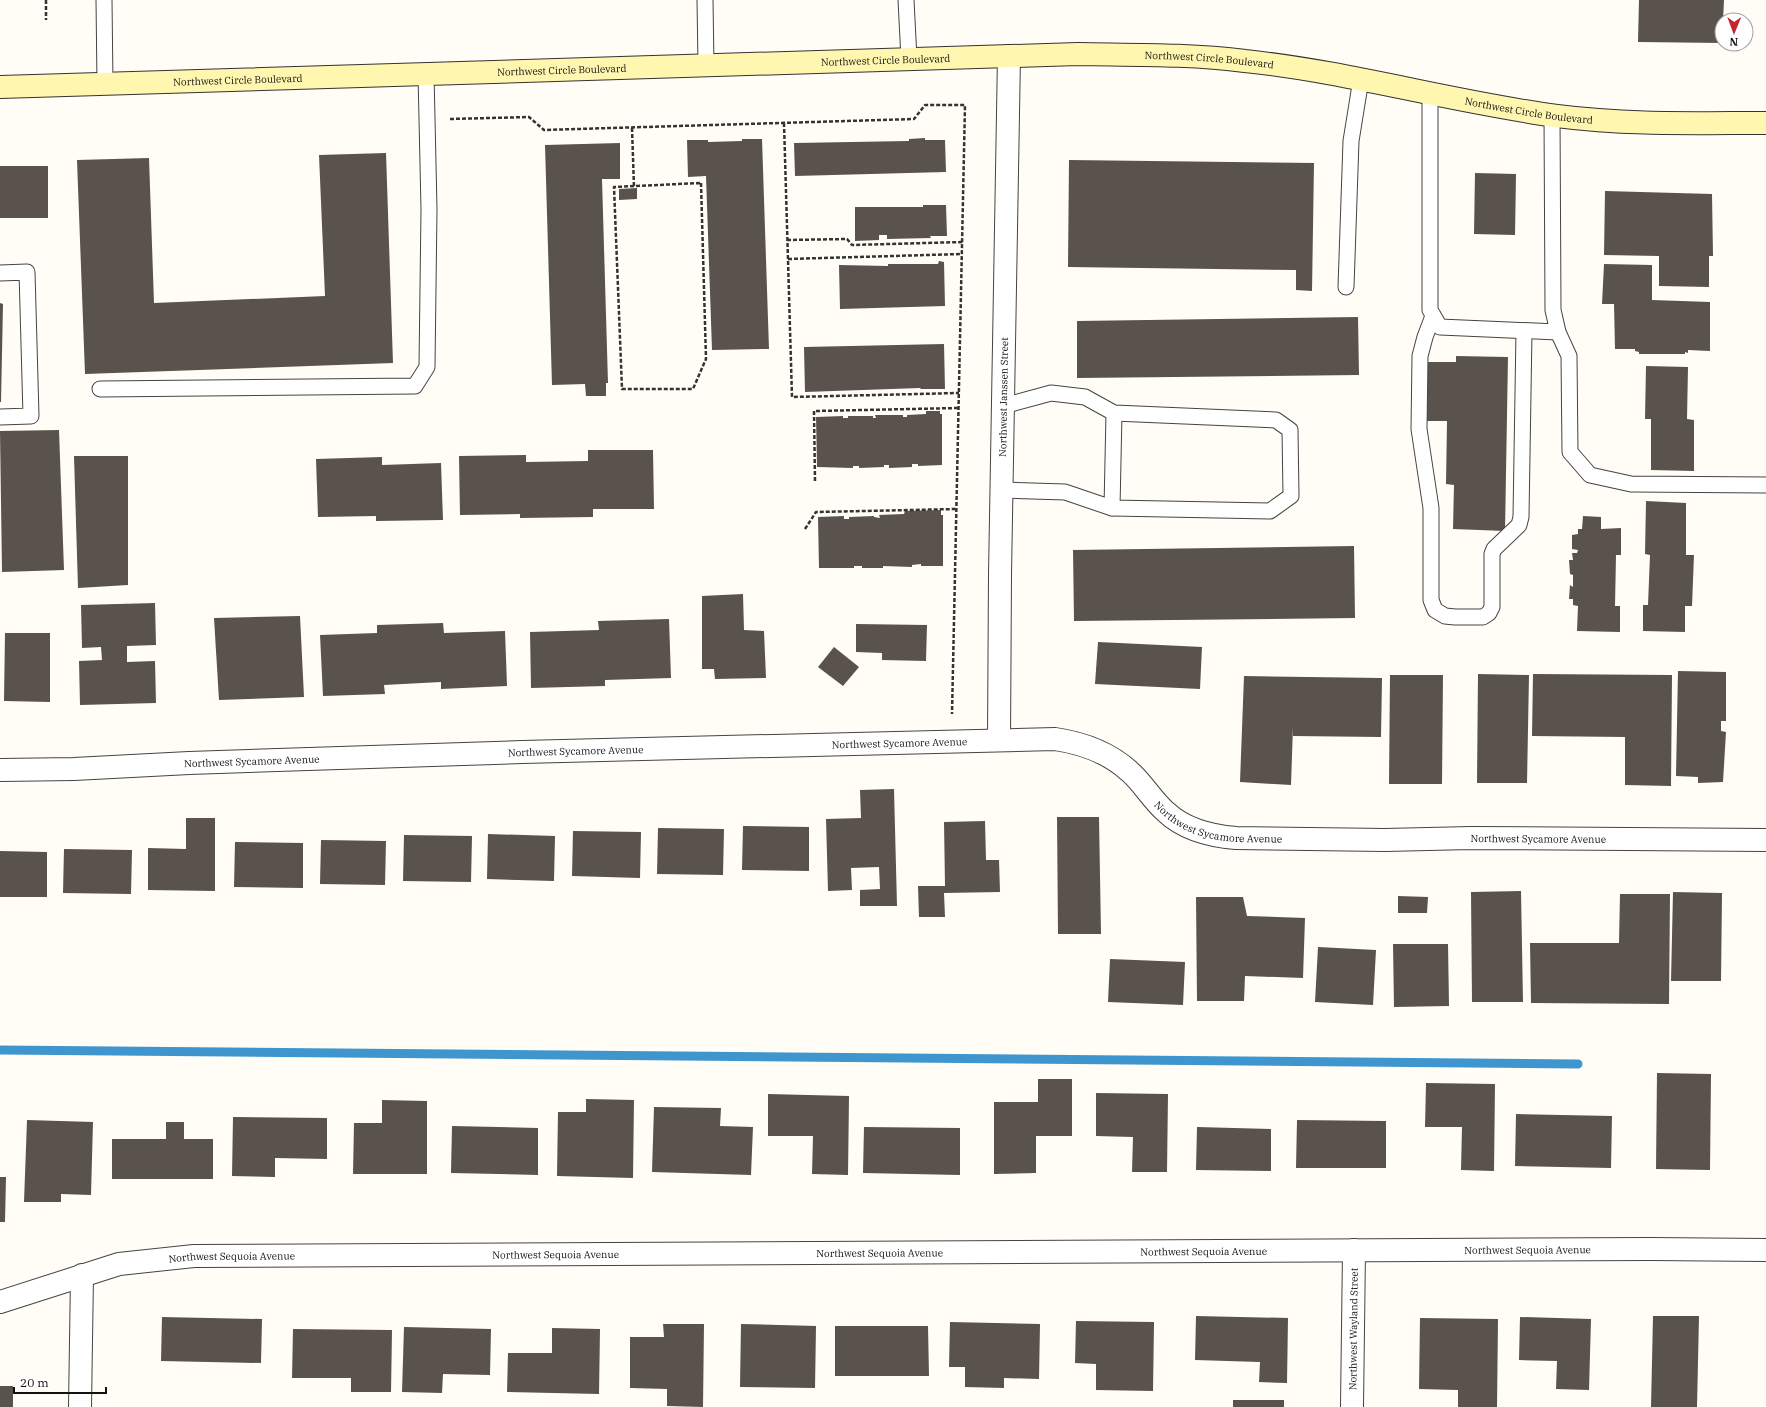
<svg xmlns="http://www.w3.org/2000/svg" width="1766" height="1407" viewBox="0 0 1766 1407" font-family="'IBM Plex Serif',serif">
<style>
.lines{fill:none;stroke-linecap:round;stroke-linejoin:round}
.stream{stroke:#3f96cf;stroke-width:9}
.building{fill:#5a524d}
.lane-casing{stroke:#444;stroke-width:17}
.street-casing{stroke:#444;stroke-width:24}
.secondary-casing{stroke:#333;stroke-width:24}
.path{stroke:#333;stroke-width:2.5;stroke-dasharray:4 2;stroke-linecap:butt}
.lane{stroke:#fff;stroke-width:15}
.street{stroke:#fff;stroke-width:22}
.secondary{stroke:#fff6b0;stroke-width:22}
.labels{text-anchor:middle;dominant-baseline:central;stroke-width:4;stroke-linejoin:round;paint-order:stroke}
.street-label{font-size:10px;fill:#111;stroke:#fff}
</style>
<rect width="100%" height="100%" fill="#fffdf5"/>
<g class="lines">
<!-- stream -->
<path class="stream" d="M0,1050L1578,1064"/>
</g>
<!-- building -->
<g class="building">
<path d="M1639,0H1724L1722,43L1638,42Z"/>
<path d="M925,138V140H945L946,172L795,176L794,143L909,141V139Z"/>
<path d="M742,139H762L769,349L712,350L706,176L688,177L687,140H708V142L742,141Z"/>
<path d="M620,143V179H602L608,383H606V396H586L585,384L552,385L545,145Z"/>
<path d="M386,153L393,363L85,374L77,160L149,158L154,303L325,296L319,155Z"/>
<path d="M1069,160L1314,163L1312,291L1296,290V270L1068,267Z"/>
<rect x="0" y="166" width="48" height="52"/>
<path d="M1475,173L1516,174L1515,235L1474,234Z"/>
<path d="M637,188V199L619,200V189Z"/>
<path d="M1605,191L1712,194L1713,256H1709V287L1659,286V256L1604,255Z"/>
<path d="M923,205H946L947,236H930L931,238L887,239V235H879V240L855,241V207H923Z"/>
<path d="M939,261L944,262L945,306L840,309L839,265L888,266V264H938Z"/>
<path d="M1604,264L1652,265V300L1710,302V351L1688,350V353L1685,352V354H1639V352L1635,351V349H1615L1614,304H1602Z"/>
<path d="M0,303L3,304L1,402H0Z"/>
<path d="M1358,317L1359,375L1077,378V321Z"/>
<path d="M944,344L945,389H921L920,388L805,392L804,347Z"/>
<path d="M1456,356L1508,357L1505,531L1453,529L1454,485L1446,484L1447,421H1427L1428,362H1456Z"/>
<path d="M1646,366L1688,367L1687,419L1694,420V471L1651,470V419H1645Z"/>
<path d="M926,411H940V414H942V465L918,466V464H912V467L889,468V465H884V467L859,468V466H853V468L817,467L816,417L843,416V418H848V416H873V418H876L875,415H903V417H907V415L926,414Z"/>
<path d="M59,430L64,570L2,572L0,431Z"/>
<path d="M588,450H653L654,509H593V517L520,518V514L460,515L459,456L526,455V462L588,461Z"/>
<path d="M74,456H128V585L78,588Z"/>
<path d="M382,457V465L441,463L443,520L376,521V516L318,517L316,459Z"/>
<path d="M1646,501L1686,503V555H1694L1692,606H1685V632L1643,631V605H1648L1650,555L1645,554Z"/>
<path d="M941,510V515H943V566H921V564L912,565V567L883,566V568H862V566H854V568H819L818,517L844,516V519H849V517L874,516V517L880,518L879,515L904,514L905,511Z"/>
<path d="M1583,516L1601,517V529L1621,528V555H1616L1615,606H1620V632L1577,631L1578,606L1573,605V599H1569L1570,585L1573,587V575L1570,574L1569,560H1573L1572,553H1577L1578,550L1572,549V535L1578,534V529H1582Z"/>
<path d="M1354,546L1355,618L1074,621L1073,550Z"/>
<path d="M743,594L744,630L764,631L766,678L715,679L714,669H702V596Z"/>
<path d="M155,603L156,645L127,646V662L155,661L156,703L80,705L79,661L102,660L101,647L82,648L81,605Z"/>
<path d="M300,616L304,697L219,700L214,618Z"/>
<path d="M669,619L671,678L605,680V686L531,688L530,632L599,630L598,621Z"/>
<path d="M443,623L444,633L505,631L507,686L441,689V682L384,685L385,694L323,696L320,635L377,633V625Z"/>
<path d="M856,624L927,625L926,661L882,660V653L856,652Z"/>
<path d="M5,633H50V702L4,701Z"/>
<path d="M1098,642L1202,647L1200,689L1095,684Z"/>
<path d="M834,647L859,667L843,686L818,667Z"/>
<path d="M1678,671L1726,672V721H1721V731L1726,732L1723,782L1698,783V777L1676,776Z"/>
<path d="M1478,674L1529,675L1527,783H1477Z"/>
<path d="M1533,674L1672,675L1671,786L1625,785V737L1532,736Z"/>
<path d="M1390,675H1443L1442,784H1389Z"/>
<path d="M1244,676L1382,678L1381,737L1293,736V726L1291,785L1240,782Z"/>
<path d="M894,789L897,906H860V890L880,889L879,867L851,868L852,890L828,891L826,819L861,818L860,790Z"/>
<path d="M1057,817H1099L1101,934H1058Z"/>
<path d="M186,818H215V891L148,890V848L186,849Z"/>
<path d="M985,821L986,860H999L1000,892L944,893L945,917H919L918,886H945L944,822Z"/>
<path d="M743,826L809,827V871L742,870Z"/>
<path d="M658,828L724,829L723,875L657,874Z"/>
<path d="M573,831L641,832L640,878L572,876Z"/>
<path d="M488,834L555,836L554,881L487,879Z"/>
<path d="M404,835L472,836L471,882L403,881Z"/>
<path d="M321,840L386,841L385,885L320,884Z"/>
<path d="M235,842L303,843V888L234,887Z"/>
<path d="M64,849L132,850L131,894L63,893Z"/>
<path d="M0,851L47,852V897H0Z"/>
<path d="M1521,891L1523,1002H1472L1471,892Z"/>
<path d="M1673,892L1722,893L1721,981H1671Z"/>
<path d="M1620,894H1670L1669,1004L1531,1003L1530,943H1619Z"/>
<path d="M1398,896L1428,897L1427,913H1398Z"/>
<path d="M1196,897H1243L1247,916L1305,918L1303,978L1245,976L1244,1001H1197Z"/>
<path d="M1393,944H1448L1449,1006L1394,1007Z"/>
<path d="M1318,947L1376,950L1373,1005L1315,1002Z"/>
<path d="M1110,959L1185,962L1183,1005L1108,1002Z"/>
<path d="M1657,1073L1711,1074L1710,1170L1656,1169Z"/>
<path d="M1038,1079H1072V1136H1036V1173L994,1174V1102H1038Z"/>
<path d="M1426,1083L1495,1084L1494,1171L1461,1170L1462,1127H1425Z"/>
<path d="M1096,1093L1168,1094L1167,1172H1132L1133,1137L1096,1136Z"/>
<path d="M768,1094L849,1096L848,1175L812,1174L813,1136H768Z"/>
<path d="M586,1099L634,1100L633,1178L557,1176L558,1112H586Z"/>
<path d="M382,1100L427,1101V1174H353L354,1123H382Z"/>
<path d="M654,1107L721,1108L720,1126L753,1127L751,1175L652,1172Z"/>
<path d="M1516,1114L1612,1116L1611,1168L1515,1166Z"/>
<path d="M233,1117L327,1118V1159L275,1158V1177L232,1176Z"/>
<path d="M27,1120L93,1122L91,1195L61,1194V1202H24Z"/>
<path d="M1297,1120L1386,1121V1168H1296Z"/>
<path d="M166,1122H184V1139H213V1179H112V1139H166Z"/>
<path d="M452,1126L538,1128V1175L451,1173Z"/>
<path d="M864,1127L960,1128V1175L863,1173Z"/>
<path d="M1197,1127L1271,1129V1171L1196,1170Z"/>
<path d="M0,1177H6L5,1222H0Z"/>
<path d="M1196,1316L1288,1318L1287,1383L1259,1382L1260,1362L1195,1360Z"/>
<path d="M1653,1316H1699L1697,1407H1651Z"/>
<path d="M162,1317L262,1319L261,1363L161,1361Z"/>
<path d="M1520,1317L1591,1319L1589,1390L1556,1389L1557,1361L1519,1360Z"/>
<path d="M1420,1318L1498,1319L1497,1407H1458V1390L1419,1389Z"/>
<path d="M1076,1321L1154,1322L1153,1391L1096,1390V1364L1075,1363Z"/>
<path d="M950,1322L1040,1324L1039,1379L1004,1378V1388L965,1387V1367H949Z"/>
<path d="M663,1324H704L703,1407L667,1406V1389L630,1388V1337H664Z"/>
<path d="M741,1324L816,1326L815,1388L740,1387Z"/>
<path d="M835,1326H928L929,1376H835Z"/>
<path d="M404,1327L491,1329L490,1375L443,1374L442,1393L402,1392Z"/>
<path d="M552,1328L600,1329L599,1394L507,1392L508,1353H552Z"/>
<path d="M293,1329L392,1330L391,1392H351V1378H292Z"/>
<rect x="0" y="1386" width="13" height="21"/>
<rect x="1233" y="1400" width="51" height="7"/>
</g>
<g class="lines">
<defs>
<g id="lane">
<path d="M104,0L105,84"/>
<path d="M705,0L706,65"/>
<path d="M906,0L909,59"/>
<path d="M1430,93V310L1440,327L1558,332"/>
<path d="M1552,115L1553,310L1558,332L1569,356L1570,452L1590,475L1631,484L1766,485"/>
<path d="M0,273L27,272L31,416L0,417"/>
<path d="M1346,287L1351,141L1361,79"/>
<path d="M1433,316L1425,337L1420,356L1419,429L1431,508V600L1435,610L1445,616L1455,617H1483L1489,613L1492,607V554L1494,549L1519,525L1521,517L1524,331"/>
<path d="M100,389L415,386L427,367L429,209L426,74"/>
<path d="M1002,490L1065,492L1112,508L1270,511L1291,496L1290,430L1276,420L1114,413L1085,397L1051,393L1003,406"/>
<path d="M1112,508L1114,413"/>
</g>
<g id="street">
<path id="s1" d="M999,739L1000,575L1009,56"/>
<path id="s2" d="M0,770L74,769L189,763L522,752L1055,739C1082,743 1108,752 1129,771C1143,783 1152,800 1166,812C1185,830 1211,836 1236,838L1385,840L1471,838L1766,840"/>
<path id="s3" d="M0,1302L119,1264L194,1256L1651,1249L1766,1250"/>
<path d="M80,1407L82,1275"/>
<path id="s4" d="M1352,1407L1354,1250"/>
</g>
<g id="secondary">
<path id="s5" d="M0,87L1078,54C1133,55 1190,54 1245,61C1350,72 1452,102 1557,116C1626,125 1696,123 1766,123"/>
</g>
</defs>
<!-- lane casing -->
<use href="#lane" class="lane-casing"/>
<!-- street casing -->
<use href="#street" class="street-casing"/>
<!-- secondary casing -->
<use href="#secondary" class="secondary-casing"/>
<!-- path -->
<g class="path">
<path d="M46,0V20"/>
<path d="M450,119L529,117L544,130L914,119L925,105H965L952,714"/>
<path d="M784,123L792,397L959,393"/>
<path d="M632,128L634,187"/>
<path d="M701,183L706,359L693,389H622L614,187Z"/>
<path d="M787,240L847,239L852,245L963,242"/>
<path d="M788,259L962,254"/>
<path d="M815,481L814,411L959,408"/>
<path d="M805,529L816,512L957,509"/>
</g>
<!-- lane -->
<use href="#lane" class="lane"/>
<!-- street -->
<use href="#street" class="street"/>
<!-- secondary -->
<use href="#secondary" class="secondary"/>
</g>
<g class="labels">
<!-- street labels -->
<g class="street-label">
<text stroke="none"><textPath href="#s5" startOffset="886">Northwest Circle Boulevard</textPath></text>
<text stroke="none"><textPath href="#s5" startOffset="1210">Northwest Circle Boulevard</textPath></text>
<text stroke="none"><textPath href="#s5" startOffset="562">Northwest Circle Boulevard</textPath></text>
<text stroke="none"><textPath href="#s5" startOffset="238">Northwest Circle Boulevard</textPath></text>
<text stroke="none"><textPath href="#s5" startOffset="1534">Northwest Circle Boulevard</textPath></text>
<text stroke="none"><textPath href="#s1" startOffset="342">Northwest Janssen Street</textPath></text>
<text stroke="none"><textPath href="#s2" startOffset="900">Northwest Sycamore Avenue</textPath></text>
<text stroke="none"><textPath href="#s2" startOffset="576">Northwest Sycamore Avenue</textPath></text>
<text stroke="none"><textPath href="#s2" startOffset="252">Northwest Sycamore Avenue</textPath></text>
<text stroke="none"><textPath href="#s2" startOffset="1247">Northwest Sycamore Avenue</textPath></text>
<text stroke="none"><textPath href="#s2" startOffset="1571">Northwest Sycamore Avenue</textPath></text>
<text stroke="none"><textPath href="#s3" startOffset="1534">Northwest Sequoia Avenue</textPath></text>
<text stroke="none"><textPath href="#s3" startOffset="1210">Northwest Sequoia Avenue</textPath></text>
<text stroke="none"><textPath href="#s3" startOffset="886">Northwest Sequoia Avenue</textPath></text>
<text stroke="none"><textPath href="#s3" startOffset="562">Northwest Sequoia Avenue</textPath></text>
<text stroke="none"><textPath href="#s3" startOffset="238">Northwest Sequoia Avenue</textPath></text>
<text stroke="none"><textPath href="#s4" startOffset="78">Northwest Wayland Street</textPath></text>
</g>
</g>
<!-- north arrow -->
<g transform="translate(1734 32) rotate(181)"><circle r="19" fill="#ffffff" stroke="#a0a0a0"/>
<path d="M0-3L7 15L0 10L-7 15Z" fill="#c4262e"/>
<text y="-6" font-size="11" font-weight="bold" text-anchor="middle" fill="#111111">N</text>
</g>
<!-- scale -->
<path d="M14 1387v6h92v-6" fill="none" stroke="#111111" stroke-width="2"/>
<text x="20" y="1387" font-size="12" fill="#111111" stroke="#ffffff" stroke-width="3" paint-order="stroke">20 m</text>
</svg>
